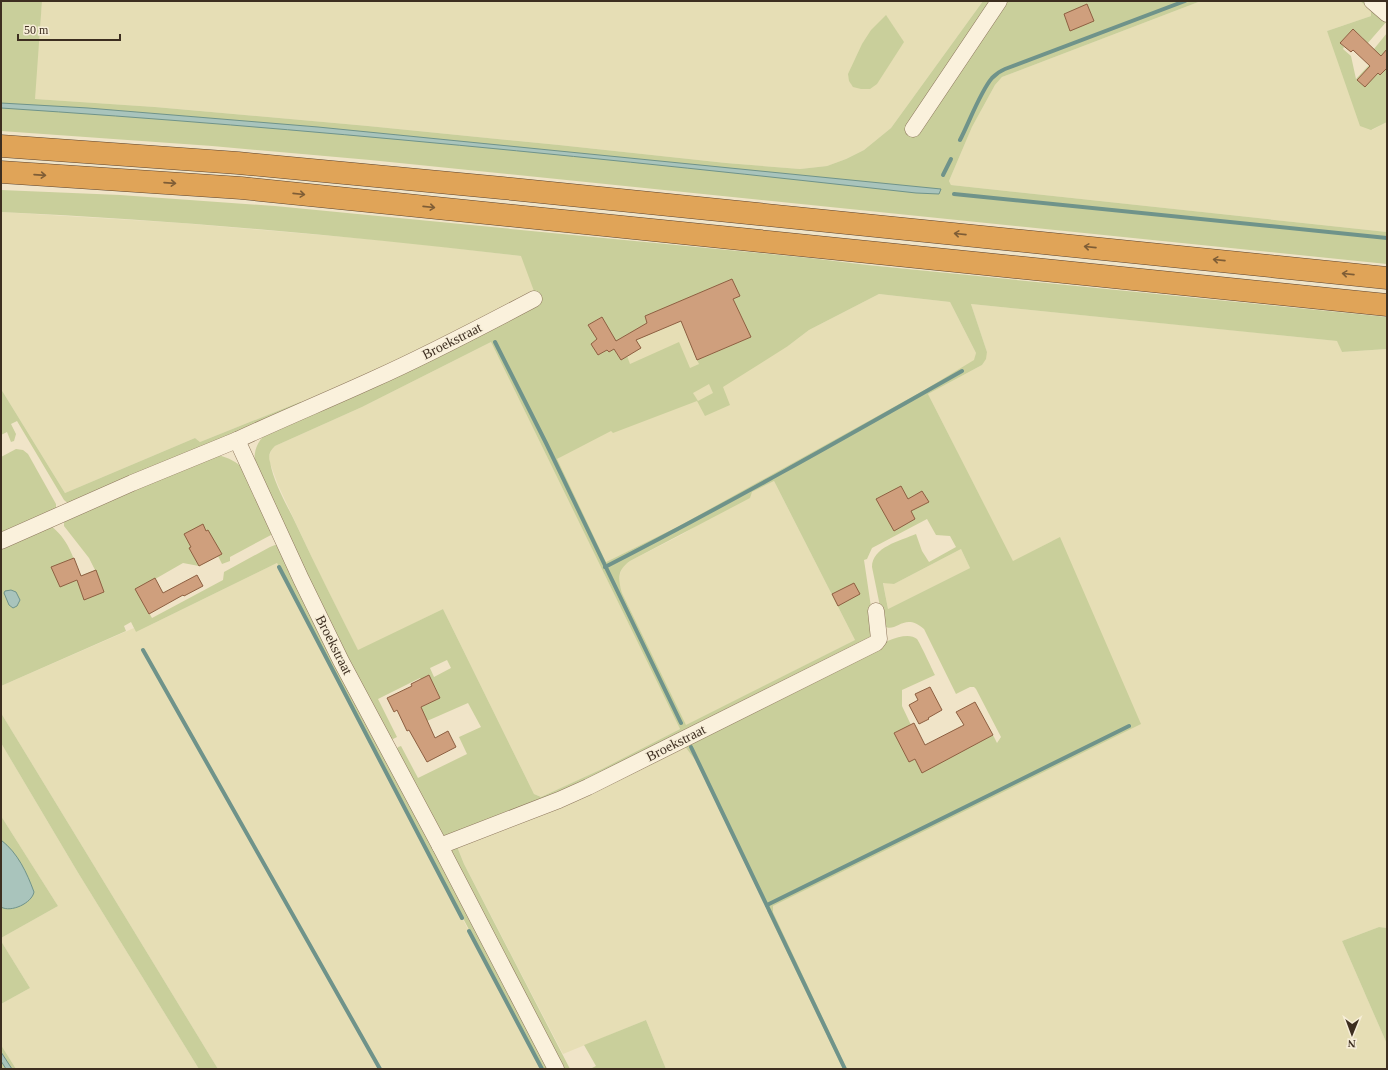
<svg xmlns="http://www.w3.org/2000/svg" width="1388" height="1070" viewBox="0 0 1388 1070" font-family="Georgia,serif">
<style>
.farmland{fill:#e6deb5}
.green{fill:#c9cf9b;fill-rule:evenodd}
.water{fill:#a9c4bc;stroke:#6f938a}
.lines{fill:none;stroke-linecap:round;stroke-linejoin:round}
.stream{stroke:#6f938a;stroke-width:4}
.building{fill:#cf9f7d;stroke:#8d5f41}
.minor-casing{stroke:#8d765c;stroke-width:17}
.highway-casing{stroke:#5b4430;stroke-width:23}
.minor{stroke:#faf1dc;stroke-width:16}
.highway{stroke:#e0a458;stroke-width:22}
.oneway{stroke:#7e5d36}
.labels{text-anchor:middle;dominant-baseline:central;stroke-width:3;stroke-linejoin:round;paint-order:stroke}
.street-label{font-size:14px;fill:#3d2e20;stroke:#f7eed8}
</style>
<rect width="100%" height="100%" fill="#f0e4c8"/>
<!-- farmland -->
<g class="farmland">
<path d="M42,1H983L891,128L864,150L846,159L827,166L800,169L726,163L559,145L368,126L155,107L34,99Z"/>
<path d="M1201,1H1360L1371,11V16L1327,31L1372,130L1387,122V232L951,185L949,181L972,127L995,85L1002,77Z"/>
<path d="M1,212L181,223L403,242L521,256L732,279L788,346L809,330L879,294L950,302L976,353L975,360L926,389L679,526L606,562L556,460L563,455L499,328L430,348L308,402H300L200,442L195,438L65,493L1,389Z"/>
<path d="M971,304L1338,341L1342,352L1387,349V928L1379,927L1342,941L1387,1044V1069H847L773,912V906L1140,723L1052,541L1013,562L928,394L982,365L987,352Z"/>
<path d="M491,342L680,729L602,769L541,797L534,794L443,609L358,651L320,575L278,485L270,463L269,457L271,451L275,446L362,407Z"/>
<path d="M774,481L855,640L686,726L622,593L619,583L620,574L623,566L630,561L681,535L752,492Z"/>
<path d="M961,549L970,568L888,609L883,582L894,584Z"/>
<path d="M277,563L462,918L542,1069H218L1,713V686L134,628L136,632Z"/>
<path d="M1,743L77,871L199,1069H16L1,1045V1004L30,988L1,941V938L58,906L1,816Z"/>
<path d="M681,747L686,748L696,761L767,909V911L843,1069H666L646,1020L563,1054L464,864L458,849L460,844Z"/>
</g>
<!-- green -->
<g class="green">
<path d="M1,1H42L35,99L155,107L368,126L559,145L726,163L800,169L827,166L846,159L864,150L891,128L983,1H1201L1002,77L995,85L972,127L949,181L951,185L1387,232V264L370,160L212,146L1,131Z"/>
<path d="M1360,1H1366L1387,21L1367,44L1359,43L1363,38L1353,29L1340,43L1344,47L1343,49L1351,56L1356,79L1369,65L1374,49L1387,33V122L1371,130L1360,126L1327,31L1371,16V11Z"/>
<path d="M886,15L904,42L877,84L870,89H861L853,87L849,81L848,74L862,44L871,30Z"/>
<path d="M1,190L120,195L275,206L810,258L867,265L1387,317V349L1342,352L1337,341L971,304L987,352L986,359L982,365L928,394L1013,561L1060,537L1141,724L773,906V912L847,1069H843L767,911V909L696,761L686,748L681,747C643,765 607,786 569,802C533,818 497,831 460,844L458,849L464,864L570,1069H562L451,858V852L455,844L562,803L596,787L873,647C883,643 907,630 917,639C920,643 932,669 935,675L902,690V706L911,725L894,733L909,762L915,759L922,772L933,767L927,753L930,752L936,764L993,735L997,743L1001,737L976,689L974,687H970L956,694L924,629C904,611 896,634 884,626L872,567C872,547 900,541 916,534L922,551L929,562L956,547L950,536L936,535L927,519L872,548L867,559L864,560L874,627C874,636 870,639 864,644L573,790L456,836H442L437,832L395,753L398,747L401,746L418,778L467,754L459,737L481,727L468,703L427,721L421,707L440,698L435,687L426,691L420,678L378,699L397,737L393,739L386,737L326,622L301,571L255,464C253,450 258,440 269,431L386,380L439,354L538,302L521,256C348,236 175,220 1,212ZM732,279L740,296L733,299L751,337L697,360L699,364L690,368L679,342L630,364L627,356L621,360L614,349L609,352L607,350L598,355L592,344L597,339L588,325L601,317L615,342L631,332L636,340L651,334L645,316ZM879,294L950,302L976,353L974,360L926,389L679,526L606,562L557,459L611,431L613,433L697,401L705,416L730,405L723,387L788,346L809,330ZM491,342L680,729L602,769L541,797L534,794L443,609L358,650C337,608 316,567 296,524C287,505 274,484 270,462C268,455 270,451 275,446L362,407ZM709,384L713,393L698,401L693,393ZM774,481L855,640L686,725L622,593C618,579 617,570 630,561L750,498L752,492ZM961,549L970,568L888,609L883,583L894,584ZM447,660L451,668L434,677L430,668Z"/>
<path d="M1,389L65,493L195,438L200,442L300,402H308L70,505L64,500L17,421L11,424L16,434L14,441L11,442L7,432L1,435V423L2,422L1,419Z"/>
<path d="M16,449L23,450L28,454L56,504V511L1,534V457Z"/>
<path d="M214,455C226,456 233,460 242,467L273,531L271,535L230,557V561L222,564L218,556L199,566L183,563L136,590L152,618L223,580L224,572L270,547L275,545L279,546L550,1069H542L277,563L136,632L131,622L124,626L126,631L1,686V546L50,525C68,539 73,556 80,576L95,570L89,558L64,526V520Z"/>
<path d="M1,713L218,1069H199L77,871L1,743Z"/>
<path d="M1,816L58,906L1,938Z"/>
<path d="M1379,927L1387,928V1044L1342,941Z"/>
<path d="M1,941L30,988L1,1004Z"/>
<path d="M646,1020L666,1069H590L596,1066L584,1045Z"/>
<path d="M1,1045L16,1069H1Z"/>
</g>
<!-- water -->
<g class="water">
<path d="M1,103L88,108L318,127L941,189L939,194L916,193C612,159 307,128 1,108Z"/>
<path d="M11,590L16,592L20,600L17,606L13,608L9,605L4,593L5,591Z"/>
<path d="M1,840C18,853 27,873 34,892C32,903 11,913 1,907Z"/>
<path d="M1,1052L12,1069H6L1,1061Z"/>
</g>
<g class="lines">
<!-- stream -->
<g class="stream">
<path d="M960,140C969,123 980,92 992,78C996,74 1000,71 1005,69L1185,1"/>
<path d="M943,175L951,159"/>
<path d="M954,194L1387,238"/>
<path d="M495,342L546,443L681,723"/>
<path d="M279,567L462,918"/>
<path d="M605,567C726,505 844,438 962,371"/>
<path d="M143,650L380,1069"/>
<path d="M691,747L845,1069"/>
<path d="M767,905L1129,726"/>
<path d="M469,931L542,1069"/>
</g>
</g>
<!-- building -->
<g class="building">
<path d="M1087,4L1094,21L1070,31L1064,14Z"/>
<path d="M1353,29L1381,56L1387,49V68L1380,75L1378,73L1365,87L1357,80L1370,66L1353,50L1351,52L1340,43Z"/>
<path d="M732,279L740,296L733,299L751,337L697,360L681,321L636,340L641,348L621,360L614,349L609,352L607,350L598,355L591,344L597,339L588,325L602,317L616,341L647,323L645,316Z"/>
<path d="M901,486L908,499L922,491L929,502L911,511L915,519L894,531L876,499Z"/>
<path d="M203,524L206,531L208,530L222,554L199,566L189,548L191,547L184,534Z"/>
<path d="M74,558L81,576L96,570L104,592L84,600L77,580L60,587L51,567Z"/>
<path d="M197,575L203,586L184,596L183,595L149,614L135,589L155,578L163,593Z"/>
<path d="M854,583L860,594L838,606L832,594Z"/>
<path d="M429,675L440,698L421,707L435,738L448,731L456,747L427,762L409,730L407,731L397,710L394,712L387,698L412,686L411,684Z"/>
<path d="M930,687L942,710L928,718L929,719L919,724L909,705L918,700L915,694Z"/>
<path d="M975,702L993,735L922,773L915,759L909,762L894,733L914,723L925,745L964,725L956,712Z"/>
</g>
<g class="lines">
<defs>
<g id="minor">
<path d="M1372,1L1387,14"/>
<path d="M913,129L999,1"/>
<path d="M237,440C282,419 328,400 374,379C428,355 481,327 534,299"/>
<path d="M1,541L132,483L237,440L301,579L341,661L440,846L556,1069"/>
<path d="M440,846L559,800L588,787L876,643L879,639L876,611"/>
</g>
<g id="highway">
<path d="M1,146L238,163L502,188L1387,278"/>
<path d="M1,172L241,188L1387,305"/>
</g>
</defs>
<!-- minor casing -->
<use href="#minor" class="minor-casing"/>
<!-- highway casing -->
<use href="#highway" class="highway-casing"/>
<!-- minor -->
<use href="#minor" class="minor"/>
<!-- highway -->
<use href="#highway" class="highway"/>
</g>
<!-- one-way arrows -->
<defs><path id="oneway-shaft" d="M-6 0H5M1.5-3L5.5 0L1.5 3" fill="none" stroke-width="1.6" stroke-linecap="round" stroke-linejoin="round"/></defs>
<g class="oneway">
<use href="#oneway-shaft" transform="translate(40 175) rotate(4)"/>
<use href="#oneway-shaft" transform="translate(170 183) rotate(4)"/>
<use href="#oneway-shaft" transform="translate(299 194) rotate(6)"/>
<use href="#oneway-shaft" transform="translate(429 207) rotate(6)"/>
<use href="#oneway-shaft" transform="translate(960 234) rotate(-174)"/>
<use href="#oneway-shaft" transform="translate(1090 247) rotate(-174)"/>
<use href="#oneway-shaft" transform="translate(1219 260) rotate(-174)"/>
<use href="#oneway-shaft" transform="translate(1348 274) rotate(-174)"/>
</g>
<g class="labels">
<!-- street labels -->
<g class="street-label">
<text transform="translate(452 341) rotate(-27)">Broekstraat</text>
<text transform="translate(334 645) rotate(63)">Broekstraat</text>
<text transform="translate(676 743) rotate(-27)">Broekstraat</text>
</g>
</g>
<!-- border -->
<rect width="1388" height="1070" fill="none" stroke="#3d2e20" stroke-width="4"/>
<!-- north arrow -->
<g transform="translate(1352 1034) rotate(181)" stroke="#f7eed8" stroke-width="3" paint-order="stroke">
<path d="M0-3L7 15L0 10L-7 15Z" fill="#3d2e20"/>
<text y="-6" font-size="11" font-weight="bold" text-anchor="middle" fill="#3d2e20">N</text>
</g>
<!-- scale -->
<path d="M18 34v6h102v-6" fill="none" stroke="#3d2e20" stroke-width="2"/>
<text x="24" y="34" font-size="12" fill="#3d2e20" stroke="#f7eed8" stroke-width="3" paint-order="stroke">50 m</text>
</svg>
